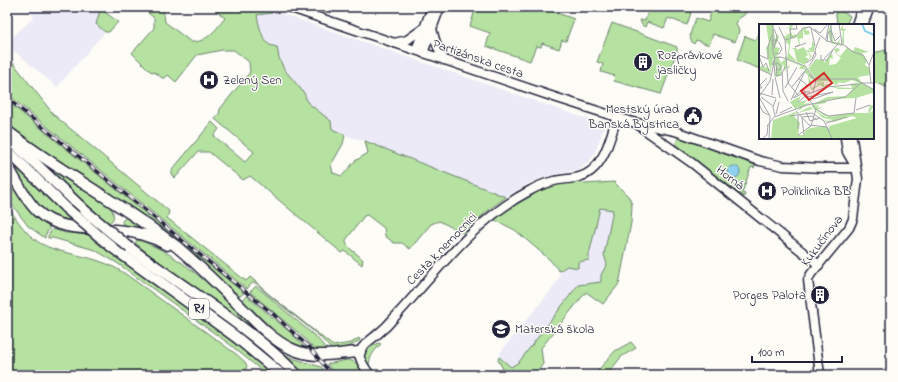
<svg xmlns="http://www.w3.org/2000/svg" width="898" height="382" viewBox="0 0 898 382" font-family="'Indie Flower',sans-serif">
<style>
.built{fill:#ebeaf6}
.green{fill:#b5e2a0;stroke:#6c826e}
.water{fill:#8ed1ef;stroke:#638ba7}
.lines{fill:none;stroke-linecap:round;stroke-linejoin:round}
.secondary-casing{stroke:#22223b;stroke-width:11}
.highway-casing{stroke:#22223b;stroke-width:13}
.secondary{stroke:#fdfcf7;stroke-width:8}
.highway{stroke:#fdfcf7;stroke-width:10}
.rail-casing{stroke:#22223b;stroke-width:3.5}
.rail{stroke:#fdfcf7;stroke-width:2;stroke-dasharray:6;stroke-linecap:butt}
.highway-bridge-casing{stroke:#22223b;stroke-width:13;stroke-linecap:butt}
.highway-bridge{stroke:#fdfcf7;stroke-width:10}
.labels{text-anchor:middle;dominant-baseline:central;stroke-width:3;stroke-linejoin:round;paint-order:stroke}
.shield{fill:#fdfcf7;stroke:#646373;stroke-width:1}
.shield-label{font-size:12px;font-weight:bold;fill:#22223b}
.poi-label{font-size:13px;fill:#22223b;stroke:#fdfcf7;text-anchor:start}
.street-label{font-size:13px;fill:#22223b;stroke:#fdfcf7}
.inset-river{fill:none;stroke:#8ed1ef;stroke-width:2}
.inset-road{fill:none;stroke:#a5a5ac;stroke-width:1}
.view{fill:#d62828;fill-opacity:0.15;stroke:#d62828;stroke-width:2}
.inset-edge{fill:none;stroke:#22223b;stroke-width:2}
</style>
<rect width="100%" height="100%" fill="#fdfcf7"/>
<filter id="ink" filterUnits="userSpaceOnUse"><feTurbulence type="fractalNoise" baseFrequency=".025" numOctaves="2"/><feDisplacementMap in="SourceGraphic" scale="8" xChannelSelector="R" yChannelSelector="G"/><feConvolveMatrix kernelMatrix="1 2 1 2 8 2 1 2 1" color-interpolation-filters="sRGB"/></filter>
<g filter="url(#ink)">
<!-- built -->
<g class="built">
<path d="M25,7H101L96,24L105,32L57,87L7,45V42L34,17Z"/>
<path d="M271,10L605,125L594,155L588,163L579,170L546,176L531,182L506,197L365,141L345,135L332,129L331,121L308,103L304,93L284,69L279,58L275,46H271L266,43L263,34L260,29L257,15L272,13Z"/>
<path d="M600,207L613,210L604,255L607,264L601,275V282L578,285L519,362L511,367L499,357L502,350L553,288L560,276L559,271L567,266L578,268V262L589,260V255Z"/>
</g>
<!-- green -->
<g class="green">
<path d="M101,7H105V12L118,22L109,32H105L96,24Z"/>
<path d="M141,7H163L165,22L191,42C207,43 217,28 225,18L212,7H263L271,10L272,13L257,15C258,22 262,38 267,43C270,46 274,46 277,47L279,58L284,69L304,93L308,103L331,121L332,129L345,135L343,144L331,165L333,173L342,176L355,161L368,153L365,141L506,197L491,208L463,233L439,221L431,224L410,249L402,243H394L385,236L384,228L367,215L364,216L346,240C345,248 358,253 363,260L362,265L345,251L342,253L250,176L243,180L209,152H198L175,178L172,174V170L212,122L219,129L214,136L245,162L254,152L215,119L219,114L220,109L250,72L249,62L234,50H222L197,55L176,82L168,75L165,78H162L156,73L150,71L132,53L154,28V18Z"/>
<path d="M476,7H541L574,19L566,41L562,40L559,49L542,43L541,47L536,46L530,61L486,46L490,33L470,26Z"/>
<path d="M649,7H688L689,10L691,13L687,25L668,18L664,28L647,22L645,27L642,25L640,20L645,21Z"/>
<path d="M713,7H740L748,10L744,15L738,19L736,24L739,31L735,42L713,34L709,45L696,40L694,44C686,38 693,27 696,18L708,22Z"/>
<path d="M835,9L849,15L850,16L846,25L837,23Z"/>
<path d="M612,23L677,47V51L661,94L614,81L615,76L601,72L603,64L597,62Z"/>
<path d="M760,31V69L737,60L745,36L756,40Z"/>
<path d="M891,49V81L889,88L873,82V53Z"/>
<path d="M7,55L54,115L169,211L167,218L246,281L250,277L261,286L265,291L333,346L351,343L359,338L360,340C352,346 343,349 333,351L318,335L265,292L256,283H252L247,289L7,94Z"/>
<path d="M7,101L244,293L240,296L216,277L20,134L7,123Z"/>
<path d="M681,138L755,165L754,168L751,167L742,193L745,194L744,197L676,145V142L678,139Z"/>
<path d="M41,161L109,206C114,212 116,219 109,223L82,201Z"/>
<path d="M14,165L72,220C63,219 53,217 45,212C30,202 22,181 13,166Z"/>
<path d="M7,175C19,195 29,214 50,227L45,236V238L28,226L7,198Z"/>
<path d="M578,182L585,184L614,182L629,197L632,205L631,223L619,284L603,304L586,292L541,348L543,364L535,375H495L503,369L498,360L499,357L511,367L519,362L578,285L601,282V275L607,264L604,255L613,210L600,208L589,255V260L578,262V268L567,266L559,271L550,260L515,230L493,219C508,209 524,195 541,189C553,184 566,183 578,182Z"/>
<path d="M7,205C15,217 23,230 34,239C49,252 80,254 99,261C109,264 118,269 127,275L236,354L245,362L247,366L244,375H7Z"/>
<path d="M126,217H129L153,234L123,226L122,221Z"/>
<path d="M52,229L66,233L87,234L114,255L228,336L276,375H267L228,343L171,302L117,263L95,250L53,238H48V236Z"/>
<path d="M137,240C182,252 226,301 258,333C218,302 174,275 135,243Z"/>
<path d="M256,286L316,337L329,352L318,353L302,336L250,292Z"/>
<path d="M247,296L291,333L307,350L284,341L236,297L241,300Z"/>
<path d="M631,342L636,348L621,357L607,375H594L615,351Z"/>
<path d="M379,343L381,344C374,351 369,357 369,367L364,357C366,349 372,346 379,343Z"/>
<path d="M279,351L292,358L321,367L328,375H305Z"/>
<path d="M347,360C357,360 360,368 365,375H335L327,364Z"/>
</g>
<!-- water -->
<circle class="water" cx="734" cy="172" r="6"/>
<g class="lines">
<defs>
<g id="secondary">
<path d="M288,7L554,97L632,122L675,131L760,161L783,166L823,168H856"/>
<path d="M856,25L862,7"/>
<path d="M863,25L870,7"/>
<path d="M432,29L436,43L444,60"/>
<path d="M394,43L407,40L424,28"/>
<path d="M416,50L432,7"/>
<path d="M423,53L440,7"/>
<path d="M638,125L692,163L819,265"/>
<path d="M845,138L847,152L854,164"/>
<path d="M370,375C366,369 357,358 360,351C364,343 374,338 380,332C385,328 389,324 393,319C436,273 473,220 531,190C538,186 546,183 554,181C566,178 580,180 591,171C606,159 611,135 617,117"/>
<path d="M820,375L808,280L811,274L849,228L853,219L858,179L852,138"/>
</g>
<g id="highway">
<path d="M7,131C61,173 123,204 177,247C200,266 221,288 243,309C257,323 272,340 292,349C316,360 335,353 360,352"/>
<path d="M12,141L84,210"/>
<path d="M7,150L66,208"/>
<path d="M7,165C16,180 24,198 37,211C58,231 88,228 115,230C132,231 152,236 167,245"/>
<path d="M112,247L236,337L282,375"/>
<path d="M130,248C185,289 249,326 297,375"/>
</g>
</defs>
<!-- secondary casing -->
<use href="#secondary" class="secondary-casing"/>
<!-- highway casing -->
<use href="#highway" class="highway-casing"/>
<!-- secondary -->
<use href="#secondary" class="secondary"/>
<!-- highway -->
<use href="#highway" class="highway"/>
<defs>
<path id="rail" d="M7,98L273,314L310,348L332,375"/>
</defs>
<!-- rail casing -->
<use href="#rail" class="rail-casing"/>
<!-- rail -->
<use href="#rail" class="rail"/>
<defs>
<g id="highway-bridge">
<path d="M66,208L112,247"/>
<path d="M84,210L130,248"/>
</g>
</defs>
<!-- highway-bridge casing -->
<use href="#highway-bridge" class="highway-bridge-casing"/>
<!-- highway-bridge -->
<use href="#highway-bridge" class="highway-bridge"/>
</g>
</g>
<!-- icons -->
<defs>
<symbol id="building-disc" viewBox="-11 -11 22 22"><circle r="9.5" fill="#22223b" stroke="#fdfcf7"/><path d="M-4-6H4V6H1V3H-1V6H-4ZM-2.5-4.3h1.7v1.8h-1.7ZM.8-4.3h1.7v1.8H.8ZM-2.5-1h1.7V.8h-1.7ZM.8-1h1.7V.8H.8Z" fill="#fff"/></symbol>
<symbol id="hospital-disc" viewBox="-11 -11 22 22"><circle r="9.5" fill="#22223b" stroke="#fdfcf7"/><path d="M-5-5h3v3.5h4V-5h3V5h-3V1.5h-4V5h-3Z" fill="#fff"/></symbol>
<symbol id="civic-disc" viewBox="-11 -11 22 22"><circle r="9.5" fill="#22223b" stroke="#fdfcf7"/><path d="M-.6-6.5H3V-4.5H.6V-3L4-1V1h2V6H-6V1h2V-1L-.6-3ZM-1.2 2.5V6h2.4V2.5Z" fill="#fff"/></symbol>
<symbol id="school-disc" viewBox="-11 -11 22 22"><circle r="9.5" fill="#22223b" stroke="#fdfcf7"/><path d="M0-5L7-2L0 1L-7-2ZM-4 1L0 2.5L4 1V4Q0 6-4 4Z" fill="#fff"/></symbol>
</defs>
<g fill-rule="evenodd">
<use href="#building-disc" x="632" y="51" width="22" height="22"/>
<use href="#hospital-disc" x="198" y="69" width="22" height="22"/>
<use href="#civic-disc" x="682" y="105" width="22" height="22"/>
<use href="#hospital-disc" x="756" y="180" width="22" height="22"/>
<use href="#building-disc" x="809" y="284" width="22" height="22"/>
<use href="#school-disc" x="490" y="318" width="22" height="22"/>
</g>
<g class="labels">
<!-- shield labels -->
<rect class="shield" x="189" y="299" width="20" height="20" rx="3"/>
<g class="shield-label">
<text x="199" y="309">R1</text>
</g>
<!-- poi labels -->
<g class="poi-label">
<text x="657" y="55">Rozprávkové<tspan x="657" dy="15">jasličky</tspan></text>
<text x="223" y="80">Zelený Sen</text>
<text x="679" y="109" text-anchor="end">Mestský úrad<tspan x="679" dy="15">Banská Bystrica</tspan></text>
<text x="781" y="191">Poliklinika BB</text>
<text x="806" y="295" text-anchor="end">Porges Palota</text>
<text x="515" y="329">Materská škola</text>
</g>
<!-- street labels -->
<g class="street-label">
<text transform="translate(478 59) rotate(19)">Partizánska cesta</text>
<text transform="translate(730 178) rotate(38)">Horná</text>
<text transform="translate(822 241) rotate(-53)">Kukučínova</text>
<text transform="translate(442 249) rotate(-46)">Cesta k nemocnici</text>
</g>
</g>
<!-- overview -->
<g transform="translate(759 24)">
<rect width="115" height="115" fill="#fdfcf7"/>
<path d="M7,0H14L16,17L18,10L20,13L16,23L21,24L18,32L26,34V32H27L28,35L30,21L27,18L25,12H28L25,6L28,11L31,9L30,4L26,5L31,3L29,0H35L32,4L38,5H32V11V7L33,11H36L34,8L38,12L43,5L49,3L46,6L50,7L51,10L46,11L44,5V14L40,15L41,20L36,22L40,20L38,13L32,15L30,29L38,38L35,25L32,24H37L38,26L45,23L49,31L46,33L50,35L51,32L47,26L53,27L49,25L53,23V17L56,21L55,28H49L53,32L46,40L50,44L57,35L65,36V39L73,29L74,35L71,34L70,41L77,40L82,34L74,27L77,29L75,25L79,24L81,26L77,29L81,32L88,24L84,20L82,22L72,19L69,8L72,0L74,17L78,19L81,15L80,20H83L84,7L81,6L84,1V5H88L85,7V21L94,27L96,23L110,28L103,29L108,36L106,41L111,44V51L99,53L103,59L94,55H57L47,41L20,32L14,35L11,50L0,45V42L10,44L9,47L11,45L7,24L10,20ZM19,33L22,39L26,35L45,42L56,55H95L115,65V71L113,69L97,74L74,75L67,77V79L55,81L60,82L58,84L64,83L58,86L70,92L91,89H109L111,81L115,82L109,91L93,90L108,91L115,86V115H12L14,96L37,88L39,89L34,91L41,99L39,111H45L46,107L51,104L66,102L70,106V102L98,94L93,92L75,98H69L62,95L69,97L74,96L64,94L54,85L39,89L50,83L53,84L63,91L67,93H73L82,92L71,93L66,92L53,83L47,81V82L44,83L41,86L37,87L41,85L38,83L37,86L31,78L42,72L39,78L49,76L44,80L51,79L48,81L54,83L53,81L68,73L88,72L94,65H80L72,63L93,64L92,60H89L100,59L93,56L85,59L77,58L80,59L77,61L69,57L56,58L49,52L53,58L52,64L59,61L57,59L65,58V62L67,60L71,61L65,64L61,61L53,66L51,64V59L50,62L49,51L45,48L47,45H40L42,42L28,36L27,42H30L31,39L30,45L28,42L26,48L24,39L22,50L20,52L17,53L16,52L17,43L15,40L13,44L15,36Z" fill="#b5e2a0"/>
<path class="inset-river" d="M103,0L106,7L115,11"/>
<path class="inset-road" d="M80,0L83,20M20,3L26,16M52,4L56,22M55,5L61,9L69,0M72,6L76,17L81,12M32,14L31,5H38L37,0M67,15L70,0M26,16L36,13L44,4L51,3L68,17L85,21L94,28L104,31L110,41M26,16L29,59L40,72M68,18L69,9L72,7M72,18V0M41,21L36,23L47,19M14,22L13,16H19L16,19M15,24L18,12L15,5M14,28V0M16,29L20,30L23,25L20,18M0,31L9,35V22L13,11M62,31V36H68L74,26M0,32L4,43L7,39L10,47M65,35L79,20M17,38L18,52M15,39L16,52M18,39L22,42L21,46L18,45M47,39L53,35L56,28M13,41L16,34L22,33L46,42L56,55H96L115,66M50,42L57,31L56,26L61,13M0,45L13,51M23,48L24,67L29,77M50,51L57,57L54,68M17,52L22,51L26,43M16,53L21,74M112,59L110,41L115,28M33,63L45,48M0,64H3L1,61L8,54M26,64L38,43M44,65L55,83M0,69L17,74M13,71L14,55M2,73L14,82M49,73L74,68L54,75M34,74L48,61L39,54M35,74L45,68H51M32,76L47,45M39,78L49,70L68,63L99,60M0,80L4,88L10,91M55,84L69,92L95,89L97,74M97,86L111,81M37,87L50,101L68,103L73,115M47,88L51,97L61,94M21,89L33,83M17,90L20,78M16,92L14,83L17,75M31,92L53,89L65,97L70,107M43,93L53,92L58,96M43,94L45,111M67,99L88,93M8,102L15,93L48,81L86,73L102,59H115M39,105V91M39,111L52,102L57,85M3,115L8,111L9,101M10,115L11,92L0,73L11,57L16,34L14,28"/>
<path class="view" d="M65,49L73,59L50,76L42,67Z"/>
<rect width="115" height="115" class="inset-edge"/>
</g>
<!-- margin -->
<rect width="898" height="382" fill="none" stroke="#fdfcf7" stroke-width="24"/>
<rect x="12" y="12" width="874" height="358" fill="none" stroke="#22223b" stroke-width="1.5" filter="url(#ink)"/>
<!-- scale -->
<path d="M752 356v6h90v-6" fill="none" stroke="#22223b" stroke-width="2"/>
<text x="758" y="356" font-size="12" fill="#22223b" stroke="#fdfcf7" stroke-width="3" paint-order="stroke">100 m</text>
</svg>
